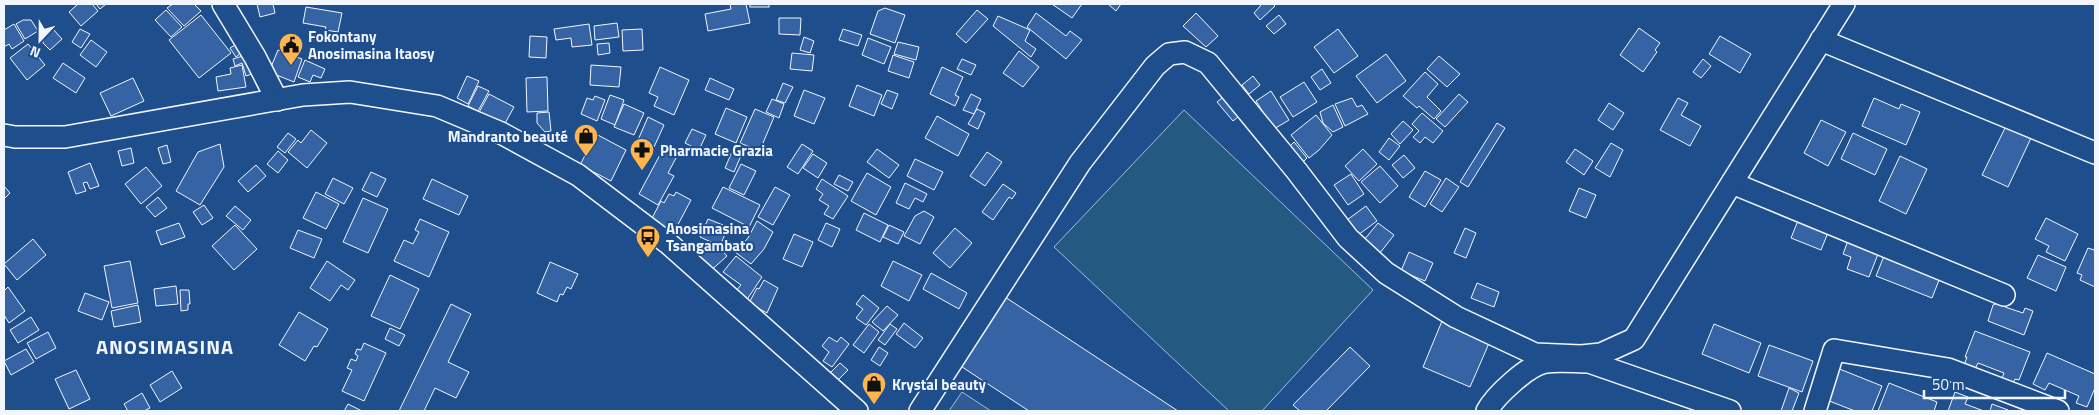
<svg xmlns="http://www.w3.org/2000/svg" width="2099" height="415" viewBox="0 0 2099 415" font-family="'Titillium Web',sans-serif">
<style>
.green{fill:#245a82;stroke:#a8bbd7}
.parking{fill:#305b95;stroke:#a8bbd7}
.building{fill:#3563a3;stroke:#f2f6ff}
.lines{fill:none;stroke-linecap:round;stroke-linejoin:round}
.minor-casing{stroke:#f2f6ff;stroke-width:24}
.minor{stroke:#1f4e8c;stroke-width:21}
.labels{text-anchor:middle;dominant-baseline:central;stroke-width:4;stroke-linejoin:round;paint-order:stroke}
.poi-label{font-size:15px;font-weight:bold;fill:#f2f6ff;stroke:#1f4e8c;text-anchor:start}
.district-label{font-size:20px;font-weight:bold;letter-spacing:1px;fill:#f2f6ff;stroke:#1f4e8c}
</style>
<rect width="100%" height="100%" fill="#1f4e8c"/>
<!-- green -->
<path class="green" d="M1184,110L1373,290L1262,411H1229L1054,247Z"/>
<!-- parking -->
<path class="parking" d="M962,392L991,411H949Z"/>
<!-- building -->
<g class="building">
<path d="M78,4H92L98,11L81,26L69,12Z"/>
<path d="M96,4H106L100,9Z"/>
<path d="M173,4H194L201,11L184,26L167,8Z"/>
<path d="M257,4H273L275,13L260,17Z"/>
<path d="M730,4H746L750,23L708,31L705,14L731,9Z"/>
<rect x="750" y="4" width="19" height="3"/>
<path d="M1052,4H1082L1072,18Z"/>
<path d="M1108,4H1121L1116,11Z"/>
<path d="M1262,4H1273L1275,6L1260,20L1254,13Z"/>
<path d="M306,7L342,13L338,32L325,30L326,27L303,23Z"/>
<path d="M885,8L905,15L895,43L870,34L878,11Z"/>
<path d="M166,10L182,27L171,37L155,20Z"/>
<path d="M977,10L988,19L966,43L956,34Z"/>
<path d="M1036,13L1066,36L1070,31L1082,40L1066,59L1027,27Z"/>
<path d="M1196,13L1218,36L1206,47L1183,26Z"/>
<path d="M201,15L231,53L199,78L169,40Z"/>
<path d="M1279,15L1286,24L1274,34L1266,26Z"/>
<path d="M998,16L1030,30L1025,41L1036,49L1031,57L993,26Z"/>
<path d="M779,18H801L800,35L779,34Z"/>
<path d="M23,20H31L38,31L25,39L16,24Z"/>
<path d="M617,23L619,37L595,40L594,26Z"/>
<path d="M14,24L24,41L12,49L9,44L4,47V30Z"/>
<path d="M589,24L592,45L572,47L571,38L556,40L554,29Z"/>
<path d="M52,28L62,39L50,50L43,43V33L45,29Z"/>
<path d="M1639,28L1660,43L1655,50L1657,52L1643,72L1620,55Z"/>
<path d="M80,29L90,34L81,48L72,42Z"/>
<path d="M642,29L643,50L623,51L622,30Z"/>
<path d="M843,29L862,35L858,46L839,40Z"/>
<path d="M1338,29L1358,56L1334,73L1314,47Z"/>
<path d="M530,36L547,37L546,58L529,57Z"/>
<path d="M1720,36L1751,54L1740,73L1709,54Z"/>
<path d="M804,37L814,41L810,53L800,50Z"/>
<path d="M868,38L891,47L884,64L862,55Z"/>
<path d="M91,40L107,52L96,67L80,55Z"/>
<path d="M898,42L919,47L916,60L894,54Z"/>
<path d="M609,43L610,53L598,55L597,44Z"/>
<path d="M28,44L45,65L27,80L10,58Z"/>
<path d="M235,45L241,53L236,57L230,48Z"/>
<path d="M278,50L302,59L294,82L269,72Z"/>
<path d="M1019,51L1039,67L1023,87L1003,73Z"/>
<path d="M792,53L814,55L812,71L790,69Z"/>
<path d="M1386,54L1406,81L1377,103L1356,76Z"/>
<path d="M246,55L252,74L246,76L242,63L235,66L233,59Z"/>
<path d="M893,55L914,62L909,78L888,71Z"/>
<path d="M1439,56L1460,74L1447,87L1427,69Z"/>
<path d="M962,59L976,65L971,75L957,69Z"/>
<path d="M1703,59L1711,66L1701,78L1693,72Z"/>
<path d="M305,60L325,69L321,78L313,75L310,82L298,77Z"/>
<path d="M63,63L85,78L76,93L53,78Z"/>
<path d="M242,65L246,87L218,91L216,77L231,74L230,68Z"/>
<path d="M591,65L621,67L619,87L590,85Z"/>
<path d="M660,67L689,80L674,115L654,106L658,97L649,93Z"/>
<path d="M942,67L963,77L955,95L959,97L955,106L930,94Z"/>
<path d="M1322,69L1331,83L1320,90L1311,77Z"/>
<path d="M1425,72L1438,84L1427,97L1441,111L1434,119L1419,106L1417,108L1403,96Z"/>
<path d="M467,76L479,81L468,104L457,98Z"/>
<path d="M1253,76L1260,85L1249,94L1242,85Z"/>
<path d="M547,77L548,111L527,112L526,78Z"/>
<path d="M133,78L144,101L111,116L100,93Z"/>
<path d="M710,78L734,89L729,100L705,90Z"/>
<path d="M1304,82L1317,102L1293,117L1280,97Z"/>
<path d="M783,83L793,87L785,103L776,100Z"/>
<path d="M857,85L882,95L874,116L849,106Z"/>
<path d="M478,86L489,91L478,111L468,106Z"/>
<path d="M804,90L825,98L814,124L794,116Z"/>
<path d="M887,90L898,94L892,109L881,104Z"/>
<path d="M1271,91L1289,120L1274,129L1256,101Z"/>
<path d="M489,94L514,107L503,127L478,114Z"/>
<path d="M971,94L981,99L974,114L963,110Z"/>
<path d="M1227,94L1243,113L1233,121L1217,102Z"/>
<path d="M1459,94L1468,102L1445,127L1436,119Z"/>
<path d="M610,95L624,100L615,125L601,119Z"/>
<path d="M595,96L605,100L597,121L581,114L587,98L593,100Z"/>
<path d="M1352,98L1357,107L1362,105L1368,114L1345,126L1335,104Z"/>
<path d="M1678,98L1688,103L1681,115L1701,126L1690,146L1660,130Z"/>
<path d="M1874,98L1899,109L1901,104L1920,112L1906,145L1862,126Z"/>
<path d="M772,99L784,104L779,118L766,112Z"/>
<path d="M1609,103L1624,113L1613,130L1598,120Z"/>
<path d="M624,104L644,113L634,135L614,127Z"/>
<path d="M1333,105L1343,127L1333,132L1323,123L1320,112Z"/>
<path d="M726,108L747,117L736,143L715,134Z"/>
<path d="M755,109L774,117L763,143L765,144L762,152L740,143Z"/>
<path d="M977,109L985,113L978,129L968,124Z"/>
<path d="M549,112L551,131L545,132L537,123V113Z"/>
<path d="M1422,113L1443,131L1433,143L1425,137L1420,143L1413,137L1419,131L1412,124Z"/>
<path d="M1316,115L1332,135L1319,150L1309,158L1291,135Z"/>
<path d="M937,116L969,134L958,156L925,138Z"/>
<path d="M648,117L664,125L654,147L638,140Z"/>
<path d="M1821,120L1846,132L1828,166L1804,153Z"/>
<path d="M1403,121L1413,130L1400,144L1391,134Z"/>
<path d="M1497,123L1505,128L1468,187L1460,182Z"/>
<path d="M2006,126L2031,138L2008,187L1982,175Z"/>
<path d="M692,129L706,135L699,150L685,143Z"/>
<path d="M311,130L327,143L307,168L288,152L298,140L301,143Z"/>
<path d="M288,133L296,139L285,153L277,147Z"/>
<path d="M1853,133L1887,149L1875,175L1841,159Z"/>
<path d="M596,134L626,150L611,181L580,165Z"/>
<path d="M1389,138L1400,146L1389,160L1379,152Z"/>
<path d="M1294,142L1307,158L1302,163L1289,147Z"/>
<path d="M1611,143L1623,150L1610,177L1595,168Z"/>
<path d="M220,144L224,167L200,205L176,191L198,152Z"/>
<path d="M802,144L813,151L798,174L787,167Z"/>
<path d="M167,145L171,162L163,164L158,148Z"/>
<path d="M734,147L743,151L734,172L725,168Z"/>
<path d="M131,148L134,163L122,166L118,151Z"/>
<path d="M877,149L899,165L889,178L867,162Z"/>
<path d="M1363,149L1377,164L1359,181L1345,166Z"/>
<path d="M1575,149L1593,161L1584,175L1566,162Z"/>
<path d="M278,151L288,160L278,173L267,164Z"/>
<path d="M662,151L676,158L668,173L674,176L658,205L639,194Z"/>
<path d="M987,152L1002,162L985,186L970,176Z"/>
<path d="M813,154L827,163L818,178L803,168Z"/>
<path d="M1404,155L1415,168L1403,178L1392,165Z"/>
<path d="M1900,156L1927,169L1906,214L1879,201Z"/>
<path d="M915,159L943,172L934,190L907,176Z"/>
<path d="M90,163L99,186L90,189L87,182L83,183L86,191L76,194L68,172Z"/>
<path d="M741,164L756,171L744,195L729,188Z"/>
<path d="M256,165L266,176L248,192L238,181Z"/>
<path d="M1380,166L1398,186L1380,203L1361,182Z"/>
<path d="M146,167L162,186L141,204L125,184Z"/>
<path d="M1425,171L1441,180L1425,207L1409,197Z"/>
<path d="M371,172L386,179L377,197L362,190Z"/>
<path d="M867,173L891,187L876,215L851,201Z"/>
<path d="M1351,174L1364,194L1348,205L1334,185Z"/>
<path d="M839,175L853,182L848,191L834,184Z"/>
<path d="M333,178L353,188L344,204L325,194Z"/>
<path d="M1446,178L1459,187L1442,212L1430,204Z"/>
<path d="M432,179L468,196L459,215L423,199Z"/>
<path d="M822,179L848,196L833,219L824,214L829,206L819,200L823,194L816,189Z"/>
<path d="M905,183L927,194L923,202L915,198L909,209L896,203Z"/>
<path d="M1003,184L1016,193L1012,199L1009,197L993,220L982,212Z"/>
<path d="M4,186L10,193L4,199Z"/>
<path d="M723,187L760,205L749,227L712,208Z"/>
<path d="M775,187L790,195L773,225L758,217Z"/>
<path d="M1579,188L1596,195L1586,218L1569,211Z"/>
<path d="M316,192L339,204L326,229L303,218Z"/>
<path d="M676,192L691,200L674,232L651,220L661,201L664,203L669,194L674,196Z"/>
<path d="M158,197L167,208L155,217L146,207Z"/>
<path d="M363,198L388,209L368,253L343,242Z"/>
<path d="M204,205L213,218L202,225L193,212Z"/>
<path d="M235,206L251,220L243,230L226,216Z"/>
<path d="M1366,206L1377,221L1358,235L1347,220Z"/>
<path d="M924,211L934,217L920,244L904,236L915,216Z"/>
<path d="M864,213L888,225L880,242L856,230Z"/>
<path d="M1801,213L1831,225L1821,250L1791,238Z"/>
<path d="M2046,218L2078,234L2065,261L2046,252L2049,246L2035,239Z"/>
<path d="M420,219L449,232L429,277L394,261L404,240L413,244L419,232L415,230Z"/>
<path d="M708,219L728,227L720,246L700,237Z"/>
<path d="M757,221L773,232L764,249L751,264L735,252L748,238Z"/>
<path d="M179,223L185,237L161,245L156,231Z"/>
<path d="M826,223L840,229L832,247L818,240Z"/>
<path d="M1378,223L1394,235L1380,253L1364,240Z"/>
<path d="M235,225L257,249L234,270L212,246Z"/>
<path d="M889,225L904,232L898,244L883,237Z"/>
<path d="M955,228L972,243L950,268L933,253Z"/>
<path d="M1465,228L1476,233L1466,258L1454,253Z"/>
<path d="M298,230L322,239L314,258L290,248Z"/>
<path d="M794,234L813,242L802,267L783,259Z"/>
<path d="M1849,238L1880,249L1869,277L1847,269L1851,257L1843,254Z"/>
<path d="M33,239L46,255L17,280L4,264Z"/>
<path d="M701,242L711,252L718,246L727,256L708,273L689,253Z"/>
<path d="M2095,246V287L2080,280L2082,275L2077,273L2088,248L2094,250Z"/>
<path d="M1886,251L1941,275L1932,298L1876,276Z"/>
<path d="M1409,252L1433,263L1425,281L1401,271Z"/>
<path d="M2038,255L2066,267L2056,291L2027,278Z"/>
<path d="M736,256L762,277L746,301L735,292L741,285L723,272Z"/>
<path d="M130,261L138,303L112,308L104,266Z"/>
<path d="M327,261L355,280L348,290L341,285L330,301L310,288Z"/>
<path d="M893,261L922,275L909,301L881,286Z"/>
<path d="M550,262L578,274L571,289L567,287L563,295L560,294L557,302L537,293Z"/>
<path d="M931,273L967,293L959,309L923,289Z"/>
<path d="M390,275L419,289L400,329L371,316Z"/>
<path d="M764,280L778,288L767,313L749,303L757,288L759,289Z"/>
<path d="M1477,283L1499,292L1494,307L1471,298Z"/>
<path d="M176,286L178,304L156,306L154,289Z"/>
<path d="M8,287L25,311L9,323L4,315V291Z"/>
<path d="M180,290H189L190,304H188V310L181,311Z"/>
<path d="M85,293L109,302L102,320L78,311Z"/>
<path d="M999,293L1178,411H1029L953,361Z"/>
<path d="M863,295L879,308L866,325L856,318L863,309L856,304Z"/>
<path d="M2005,300L2008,301L2005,307L2023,313L2025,308L2033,311L2024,335L1988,321L1993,305Z"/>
<path d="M451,304L471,314L448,362L469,372L456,398L435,388L424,411H399Z"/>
<path d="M138,305L141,322L114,327L111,311Z"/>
<path d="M887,306L898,315L883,331L872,322Z"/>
<path d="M299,312L328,329L317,347L314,346L305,361L279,345Z"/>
<path d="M31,317L39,330L18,343L10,330Z"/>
<path d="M1442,321L1490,341L1470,387L1423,367Z"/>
<path d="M904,323L923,338L915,348L896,334Z"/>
<path d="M869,324L879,332L864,353L853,345Z"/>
<path d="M890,324L897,329L885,345L878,340Z"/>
<path d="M1714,324L1761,343L1749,373L1702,354Z"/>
<path d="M390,328L405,335L399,346L385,339Z"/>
<path d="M1975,331L2030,352L2019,380L2015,379L2012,385L2001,381L2004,373L1978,363L1975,369L1964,365L1967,357H1965Z"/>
<path d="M48,332L56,348L36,359L27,343Z"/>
<path d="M829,337L837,342L841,337L849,344L832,367L823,361L829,352L822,346Z"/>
<path d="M364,343L386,353L364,401L342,391L352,370L347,368L351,359L356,361L358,356L355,354L357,349L361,350Z"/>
<path d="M1769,345L1813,361L1802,392L1758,376Z"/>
<path d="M879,347L888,353L880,366L871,360Z"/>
<path d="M1350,347L1370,366L1326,411H1300L1293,405Z"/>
<path d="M26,349L34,362L11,375L4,361Z"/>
<path d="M2047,353L2095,374V388L2087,407L2076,403L2079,396L2049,383L2045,390L2033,384Z"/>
<path d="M840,363L848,370L835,383L828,375Z"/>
<path d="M1837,368L1882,386L1872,411H1855L1824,399Z"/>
<path d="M76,370L90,399L69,409L55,379Z"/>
<path d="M172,371L182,388L160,402L150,385Z"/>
<path d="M1889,383L1937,402L1934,411H1878Z"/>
<path d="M1789,388L1799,393L1792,411H1781Z"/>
<path d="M1955,392L1968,397L1965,404L1984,411H1948Z"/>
<path d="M142,393L150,408L144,411H128L124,404Z"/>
<path d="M348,404L362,411H344Z"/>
<path d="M1992,404L2008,410L2007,411H1990Z"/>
</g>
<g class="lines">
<defs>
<g id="minor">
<path d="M223,4L255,57L277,100"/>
<path d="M1821,40L2095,153"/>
<path d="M4,135L15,137H65L303,95L350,92L437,106L501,133L578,175L669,244L857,411"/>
<path d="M1732,183L2004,295"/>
<path d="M920,411L1080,163L1155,66L1169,54L1185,52L1208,63L1296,170L1348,238L1386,273L1456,317L1535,354L1581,356L1601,354L1634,339L1844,4"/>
<path d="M1487,411C1495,396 1528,365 1546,362C1560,360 1575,362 1589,362L1730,411"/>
<path d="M1815,411L1834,350L1948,369L2058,411"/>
</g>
</defs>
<!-- minor casing -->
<use href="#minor" class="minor-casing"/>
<!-- minor -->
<use href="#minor" class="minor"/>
</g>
<!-- icons -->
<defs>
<symbol id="civic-pin" viewBox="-11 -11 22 30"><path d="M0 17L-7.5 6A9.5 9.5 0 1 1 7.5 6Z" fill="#ffb74d" stroke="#1f4e8c"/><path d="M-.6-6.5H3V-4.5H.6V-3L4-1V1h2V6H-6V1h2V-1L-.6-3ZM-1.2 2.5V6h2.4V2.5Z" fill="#111"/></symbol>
<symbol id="shop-pin" viewBox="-11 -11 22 30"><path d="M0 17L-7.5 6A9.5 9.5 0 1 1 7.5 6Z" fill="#ffb74d" stroke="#1f4e8c"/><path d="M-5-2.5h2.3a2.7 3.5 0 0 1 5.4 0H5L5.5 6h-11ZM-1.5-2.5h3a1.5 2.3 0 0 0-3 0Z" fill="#111"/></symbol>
<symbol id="pharmacy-pin" viewBox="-11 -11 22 30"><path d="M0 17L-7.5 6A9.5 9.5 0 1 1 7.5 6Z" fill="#ffb74d" stroke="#1f4e8c"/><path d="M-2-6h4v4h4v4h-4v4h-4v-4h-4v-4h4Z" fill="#111"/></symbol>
<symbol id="bus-pin" viewBox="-11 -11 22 30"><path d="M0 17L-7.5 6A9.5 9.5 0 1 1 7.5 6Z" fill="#ffb74d" stroke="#1f4e8c"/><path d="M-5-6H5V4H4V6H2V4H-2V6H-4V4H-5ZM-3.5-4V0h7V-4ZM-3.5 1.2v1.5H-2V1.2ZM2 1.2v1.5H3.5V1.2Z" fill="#111"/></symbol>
</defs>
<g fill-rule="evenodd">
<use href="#civic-pin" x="277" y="31" width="28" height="38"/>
<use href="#shop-pin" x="572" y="122" width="28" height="38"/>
<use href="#pharmacy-pin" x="628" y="136" width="28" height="38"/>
<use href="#bus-pin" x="634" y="223" width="28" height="38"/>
<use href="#shop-pin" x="860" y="370" width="28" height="38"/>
</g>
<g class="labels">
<!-- poi labels -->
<g class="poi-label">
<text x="308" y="36">Fokontany<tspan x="308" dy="17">Anosimasina Itaosy</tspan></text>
<text x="568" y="136" text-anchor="end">Mandranto beauté</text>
<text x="660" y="150">Pharmacie Grazia</text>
<text x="666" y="228">Anosimasina<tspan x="666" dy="17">Tsangambato</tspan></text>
<text x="892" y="384">Krystal beauty</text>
</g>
<!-- district labels -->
<g class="district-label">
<text x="165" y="346">ANOSIMASINA</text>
</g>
</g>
<!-- border -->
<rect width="2099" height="415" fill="none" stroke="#f2f6ff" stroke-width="10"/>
<!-- north arrow -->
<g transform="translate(40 40) rotate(202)" stroke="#1f4e8c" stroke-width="4" paint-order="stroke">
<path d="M0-4L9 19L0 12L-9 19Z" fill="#f2f6ff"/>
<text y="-8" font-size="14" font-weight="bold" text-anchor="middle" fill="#f2f6ff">N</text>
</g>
<!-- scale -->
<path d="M1924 390v8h141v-8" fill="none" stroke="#f2f6ff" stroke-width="2.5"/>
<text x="1932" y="390" font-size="15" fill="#f2f6ff" stroke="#1f4e8c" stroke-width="4" paint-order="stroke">50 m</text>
</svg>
